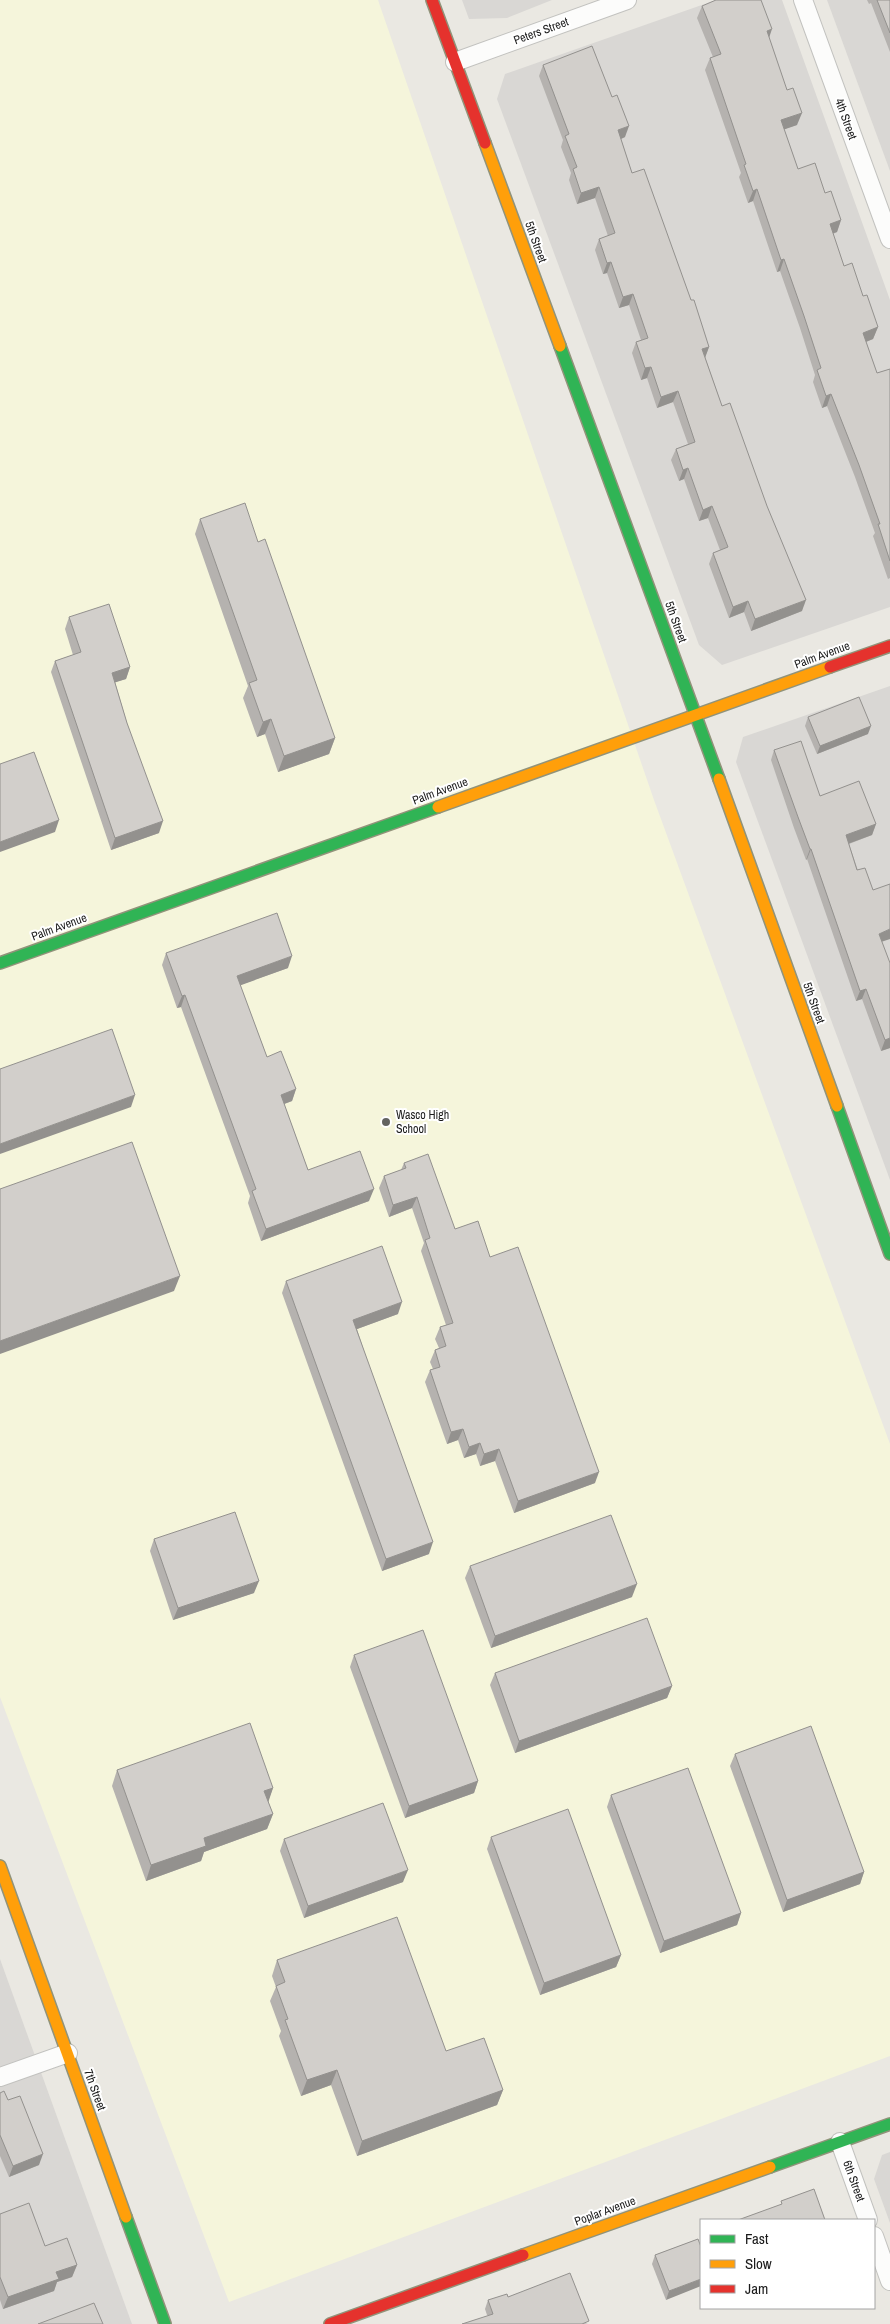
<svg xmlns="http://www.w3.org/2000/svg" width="890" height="2324" viewBox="0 0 890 2324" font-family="'Archivo Narrow',sans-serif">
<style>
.residential{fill:#d9d7d4}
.education{fill:#f5f5db}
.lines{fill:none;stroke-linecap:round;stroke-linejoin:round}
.street-casing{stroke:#c2c2bf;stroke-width:20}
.fast-casing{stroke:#91937a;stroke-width:14}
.slow-casing{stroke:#91937a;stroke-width:14}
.jam-casing{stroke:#91937a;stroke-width:14}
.street{stroke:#fcfcfb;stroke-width:18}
.fast{stroke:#30b455;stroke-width:11}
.slow{stroke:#ff9f0a;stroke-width:11}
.jam{stroke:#e5322d;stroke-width:11}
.wall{fill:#b5b2af}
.shaded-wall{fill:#93918e}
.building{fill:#d2cfcb;stroke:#93918e}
.poi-dot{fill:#636361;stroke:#fff;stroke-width:2}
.labels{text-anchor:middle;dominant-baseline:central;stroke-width:4;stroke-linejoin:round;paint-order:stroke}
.street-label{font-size:12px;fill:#1b1b1b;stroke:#fff}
.poi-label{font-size:12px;fill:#1b1b1b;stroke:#fff;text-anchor:start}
</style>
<rect width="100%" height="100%" fill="#eae8e2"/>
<!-- residential -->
<g class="residential">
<path d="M462,0H552L507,18L469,19Z"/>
<path d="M716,0H782L890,300V607L722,665L699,645L497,99L505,74Z"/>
<path d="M827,0H890V171Z"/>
<path d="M890,686V1180L736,762L743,737Z"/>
<path d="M0,1959L132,2324H0Z"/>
<path d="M890,2152V2223L874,2179L882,2155Z"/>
</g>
<!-- education -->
<path class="education" d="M0,0H378L654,800L890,1444V2056L229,2302L0,1697Z"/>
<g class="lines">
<defs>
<g id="street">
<path d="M803,0L890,239"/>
<path d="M455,62L627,0"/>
<path d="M0,2077L68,2053"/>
<path d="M840,2142L868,2220"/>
<path d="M874,2236L890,2281"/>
</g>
<g id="fast">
<path d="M560,346L719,779"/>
<path d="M0,963L438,807"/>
<path d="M837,1106L890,1254"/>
<path d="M770,2167L890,2124"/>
<path d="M126,2217L165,2324"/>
</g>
<g id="slow">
<path d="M485,143L560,346"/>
<path d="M719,779L837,1106"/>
<path d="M438,807L830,667"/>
<path d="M0,1866L126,2217"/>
<path d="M523,2255L770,2167"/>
</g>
<g id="jam">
<path d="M432,0L485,143"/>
<path d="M830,667L890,646"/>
<path d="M330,2324L523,2255"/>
</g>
</defs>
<!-- street casing -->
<use href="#street" class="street-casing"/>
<!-- fast casing -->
<use href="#fast" class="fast-casing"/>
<!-- slow casing -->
<use href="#slow" class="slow-casing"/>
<!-- jam casing -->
<use href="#jam" class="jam-casing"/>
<!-- street -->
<use href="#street" class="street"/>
<!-- fast -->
<use href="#fast" class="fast"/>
<!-- slow -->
<use href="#slow" class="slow"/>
<!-- jam -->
<use href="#jam" class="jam"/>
</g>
<!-- wall -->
<g class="wall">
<path d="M867,0H890V52L871,3L869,4Z"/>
<path d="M702,6L769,37L797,125L784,129L798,169L825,193L841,220L837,232L833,234L844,266L863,296L878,327L873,339L866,342L877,373L890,369V578L888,579L873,536L875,533L855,477L827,406L822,408L813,382L815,375L800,328L780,271L777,272L753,201L748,203L739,177L741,173L705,70L710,58L713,57L697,18Z"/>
<path d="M543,65L625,137L621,139L632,173L691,300L709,347L705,357L722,406L802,611L751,631L744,612L729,618L709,564L713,553L720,550L708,518L699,521L684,479L679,481L671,460L676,449L688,444L673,402L657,408L647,378L641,380L632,353L636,342L641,340L629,305L619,308L607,273L603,274L595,250L599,239L608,236L595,198L577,204L569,180L571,173L561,147L563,140L539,76Z"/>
<path d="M200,519L258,542L335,738L329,754L278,772L265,734L257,737L243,698L248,686L195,534Z"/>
<path d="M69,617L130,667L126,679L115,682L159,833L111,850L51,672L55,661L73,655L65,629Z"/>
<path d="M808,717L868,734L817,754L805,726Z"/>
<path d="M774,750L820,796L876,824L872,835L849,844L882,942L890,1048L881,1051L862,999L856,1001L807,859L806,860L794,828L771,760Z"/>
<path d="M166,953L288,968L240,985L267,1057L296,1089L292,1101L284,1104L308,1170L369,1201L261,1241L248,1203L250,1196L181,1007L177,1008L162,965Z"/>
<path d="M404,1163L455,1229L490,1257L595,1483L514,1513L495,1461L480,1466L476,1454L464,1458L458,1440L447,1444L425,1382L430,1370L433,1369L430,1362L435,1350L439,1348L435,1339L440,1327L446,1325L421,1251L424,1243L412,1208L389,1217L379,1188L384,1176L401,1170Z"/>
<path d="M286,1281L398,1314L357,1329L429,1554L382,1571L282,1293Z"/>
<path d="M154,1539L254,1593L173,1620L150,1551Z"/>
<path d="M470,1566L632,1597L491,1648L465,1578Z"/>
<path d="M354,1655L478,1781L474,1793L405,1818L350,1667Z"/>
<path d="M495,1673L672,1686L667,1698L515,1753L490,1685Z"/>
<path d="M735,1754L864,1872L860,1884L783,1912L730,1766Z"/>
<path d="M117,1770L273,1788L268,1801L273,1814L267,1829L204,1852L201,1861L146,1881L112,1786Z"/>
<path d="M611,1795L741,1913L737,1925L660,1953L607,1807Z"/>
<path d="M491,1837L621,1955L616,1967L540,1995L487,1849Z"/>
<path d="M284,1839L403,1882L304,1918L280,1851Z"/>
<path d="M277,1960L446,2051L503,2090L497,2105L357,2156L331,2085L301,2096L279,2036L281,2031L270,2001L276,1987L272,1976Z"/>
<path d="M0,2093L8,2100L39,2165L9,2177L0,2156Z"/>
<path d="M0,2214L45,2246L77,2265L72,2277L57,2282L54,2291L3,2309L0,2300Z"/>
<path d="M698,2239L666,2300L652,2264L655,2255Z"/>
<path d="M508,2297L588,2324L487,2315L485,2309L488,2300Z"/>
</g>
<!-- shaded-wall -->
<g class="shaded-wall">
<path d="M772,29L768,41L767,31Z"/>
<path d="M802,113L797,125L777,132L781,120Z"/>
<path d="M629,126L625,137L614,142L618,130Z"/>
<path d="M599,187L595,198L577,204L581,193Z"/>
<path d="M757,189L753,201L748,203L753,191Z"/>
<path d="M841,220L837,232L825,236L830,224Z"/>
<path d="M784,259L780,271L777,272L781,260Z"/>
<path d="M611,262L607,273L603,274L607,263Z"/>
<path d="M633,294L629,305L619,308L623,297Z"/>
<path d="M878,327L873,339L858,345L863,333Z"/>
<path d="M709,347L705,358L702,349Z"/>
<path d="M651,367L647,378L641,380L645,368Z"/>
<path d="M678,391L673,402L657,408L661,397Z"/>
<path d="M831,394L827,406L822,408L826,396Z"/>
<path d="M688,468L684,479L679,481L683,470Z"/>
<path d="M712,506L708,518L699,521L703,510Z"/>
<path d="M806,600L802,611L751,631L755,619Z"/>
<path d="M748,601L744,612L729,618L733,607Z"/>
<path d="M130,667L126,679L107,685L112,673Z"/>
<path d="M271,719L265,734L257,737L263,722Z"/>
<path d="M871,726L868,734L817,754L820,746Z"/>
<path d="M335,738L329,754L278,772L284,756Z"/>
<path d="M59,820L55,832L0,852V842Z"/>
<path d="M163,821L159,833L111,850L115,838Z"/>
<path d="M876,824L872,835L842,846L846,835Z"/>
<path d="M810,849H811L807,859L806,860Z"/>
<path d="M890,929V939L875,944L879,934Z"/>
<path d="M292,956L288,968L233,988L237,976Z"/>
<path d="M866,989L862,999L856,1001L860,991Z"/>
<path d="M185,995L181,1007L177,1008L182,996Z"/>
<path d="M890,1038V1048L881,1051L885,1040Z"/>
<path d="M296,1089L292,1101L276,1107L281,1095Z"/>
<path d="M135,1095L131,1107L0,1154V1144Z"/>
<path d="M374,1189L369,1201L261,1241L266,1229Z"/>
<path d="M417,1197L412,1208L389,1217L393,1205Z"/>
<path d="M180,1276L174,1291L0,1354V1341Z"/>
<path d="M402,1302L398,1314L349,1332L353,1320Z"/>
<path d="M463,1429L458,1440L447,1444L451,1432Z"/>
<path d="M480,1443L476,1454L464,1458L469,1447Z"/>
<path d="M499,1449L495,1461L480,1466L484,1454Z"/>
<path d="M599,1472L595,1483L514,1513L518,1501Z"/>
<path d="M433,1542L429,1554L382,1571L386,1559Z"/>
<path d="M259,1581L254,1593L173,1620L178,1608Z"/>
<path d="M637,1584L632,1597L491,1648L495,1636Z"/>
<path d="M672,1686L667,1698L515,1753L519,1741Z"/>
<path d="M478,1781L474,1793L405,1818L409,1806Z"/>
<path d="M273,1788L268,1803L264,1791Z"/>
<path d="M273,1814L267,1829L204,1852L201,1861L146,1881L151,1865L204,1838Z"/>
<path d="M408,1870L403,1882L304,1918L308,1906Z"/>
<path d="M864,1872L860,1884L783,1912L787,1900Z"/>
<path d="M741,1913L737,1925L660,1953L664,1941Z"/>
<path d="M621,1955L616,1967L540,1995L544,1983Z"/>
<path d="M337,2070L331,2085L301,2096L307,2080Z"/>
<path d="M503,2090L497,2105L357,2156L362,2141Z"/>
<path d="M43,2154L39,2165L9,2177L13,2166Z"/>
<path d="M77,2265L72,2277L57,2282L54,2291L3,2309L8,2297L56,2272Z"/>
<path d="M701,2279V2286L666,2300L669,2291Z"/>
</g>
<!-- building -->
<g class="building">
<path d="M716,0H761L772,29L767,31L787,90L793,88L802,113L781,120L798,169L815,163L825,193L831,191L841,220L830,224L844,266L852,263L863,296L867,295L878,327L863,333L877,373L890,369V561L878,524H880L859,465L831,394L826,396L817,370L821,368L804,316L784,259L781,260L757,189L753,191L744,165L746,164L710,58L721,54L702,6Z"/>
<path d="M877,0H890V33Z"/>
<path d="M592,46L612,97L617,95L629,126L618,130L632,173L644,169L691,300H694L709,347L702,349L722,406L730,403L767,506L806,600L755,619L748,601L733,607L713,553L728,547L712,506L703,510L688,468L683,470L676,449L695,442L678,391L661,397L651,367L645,368L636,342L648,338L633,294L623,297L611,262L607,263L599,239L615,233L599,187L581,193L573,169L577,167L565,136L569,134L543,65Z"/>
<path d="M245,503L258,542L265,539L335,738L284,756L271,719L263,722L249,683L257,680L200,519Z"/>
<path d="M109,604L130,667L112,673L127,723L163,821L115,838L55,661L81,652L69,617Z"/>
<path d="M859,697L871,726L820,746L808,717Z"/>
<path d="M801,741L820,796L859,781L876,824L846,835L857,870L865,868L873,890L890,884V929L879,934L890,963V1038L885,1040L866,989L860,991L811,849H810L798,817L774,750Z"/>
<path d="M34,752L59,820L0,842V764Z"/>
<path d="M277,913L292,956L237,976L267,1057L281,1051L296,1089L281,1095L308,1170L360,1151L374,1189L266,1229L252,1191L256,1189L185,995L182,996L166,953Z"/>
<path d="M112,1029L135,1095L0,1144V1069Z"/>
<path d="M132,1142L180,1276L0,1341V1189Z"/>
<path d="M428,1154L455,1229L478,1221L490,1257L518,1247L599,1472L518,1501L499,1449L484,1454L480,1443L469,1447L463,1429L451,1432L430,1370L440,1367L435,1350L446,1346L440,1327L453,1323L425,1240L430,1238L417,1197L393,1205L384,1176L406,1168L404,1163Z"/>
<path d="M382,1246L402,1302L353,1320L433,1542L386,1559L286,1281Z"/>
<path d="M235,1512L259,1581L178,1608L154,1539Z"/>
<path d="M611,1515L637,1584L495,1636L470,1566Z"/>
<path d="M647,1618L672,1686L519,1741L495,1673Z"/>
<path d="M423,1630L478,1781L409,1806L354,1655Z"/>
<path d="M250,1723L273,1788L264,1791L273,1814L204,1838L206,1846L151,1865L117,1770Z"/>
<path d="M811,1726L864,1872L787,1900L735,1754Z"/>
<path d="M688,1768L741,1913L664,1941L611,1795Z"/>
<path d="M383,1803L408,1870L308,1906L284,1839Z"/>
<path d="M568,1809L621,1955L544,1983L491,1837Z"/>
<path d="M397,1917L446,2051L484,2038L503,2090L362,2141L337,2070L307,2080L285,2020L288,2019L276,1986L285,1982L277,1960Z"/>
<path d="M4,2091L8,2100L20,2096L43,2154L13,2166L0,2135V2093Z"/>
<path d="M814,2189L825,2220H738L782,2204L781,2201Z"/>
<path d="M29,2203L45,2246L67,2238L77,2265L56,2272L59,2279L8,2297L0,2277V2214Z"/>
<path d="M698,2239L701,2247V2279L669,2291L655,2255Z"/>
<path d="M570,2273L589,2321L582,2324H462L493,2314L488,2300L507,2294L508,2297Z"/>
<path d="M94,2303L103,2324H38Z"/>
</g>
<!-- markers -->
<circle class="poi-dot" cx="386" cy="1122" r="5"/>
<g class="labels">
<!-- street labels -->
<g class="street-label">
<text transform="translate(541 31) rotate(-20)">Peters Street</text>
<text transform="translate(846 119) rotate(70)">4th Street</text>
<text transform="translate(536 242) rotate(70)">5th Street</text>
<text transform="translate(676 622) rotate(70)">5th Street</text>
<text transform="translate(822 655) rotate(-20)">Palm Avenue</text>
<text transform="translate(440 791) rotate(-20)">Palm Avenue</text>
<text transform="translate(59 927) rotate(-20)">Palm Avenue</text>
<text transform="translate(814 1003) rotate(70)">5th Street</text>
<text transform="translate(95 2090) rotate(70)">7th Street</text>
<text transform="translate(854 2181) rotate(70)">6th Street</text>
<text transform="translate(605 2211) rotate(-20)">Poplar Avenue</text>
</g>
<!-- poi labels -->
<g class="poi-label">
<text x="396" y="1115">Wasco High<tspan x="396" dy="14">School</tspan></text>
</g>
</g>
<!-- legend -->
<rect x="700" y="2219" width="175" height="90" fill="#ffffff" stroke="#a4a4a4"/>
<rect x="710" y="2235" width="25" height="8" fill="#30b455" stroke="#a4a4a4"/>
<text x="745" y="2244" font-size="15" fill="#1b1b1b">Fast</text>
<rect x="710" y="2260" width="25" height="8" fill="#ff9f0a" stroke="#a4a4a4"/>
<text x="745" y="2269" font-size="15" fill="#1b1b1b">Slow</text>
<rect x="710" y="2285" width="25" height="8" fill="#e5322d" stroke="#a4a4a4"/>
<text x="745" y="2294" font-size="15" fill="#1b1b1b">Jam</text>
</svg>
